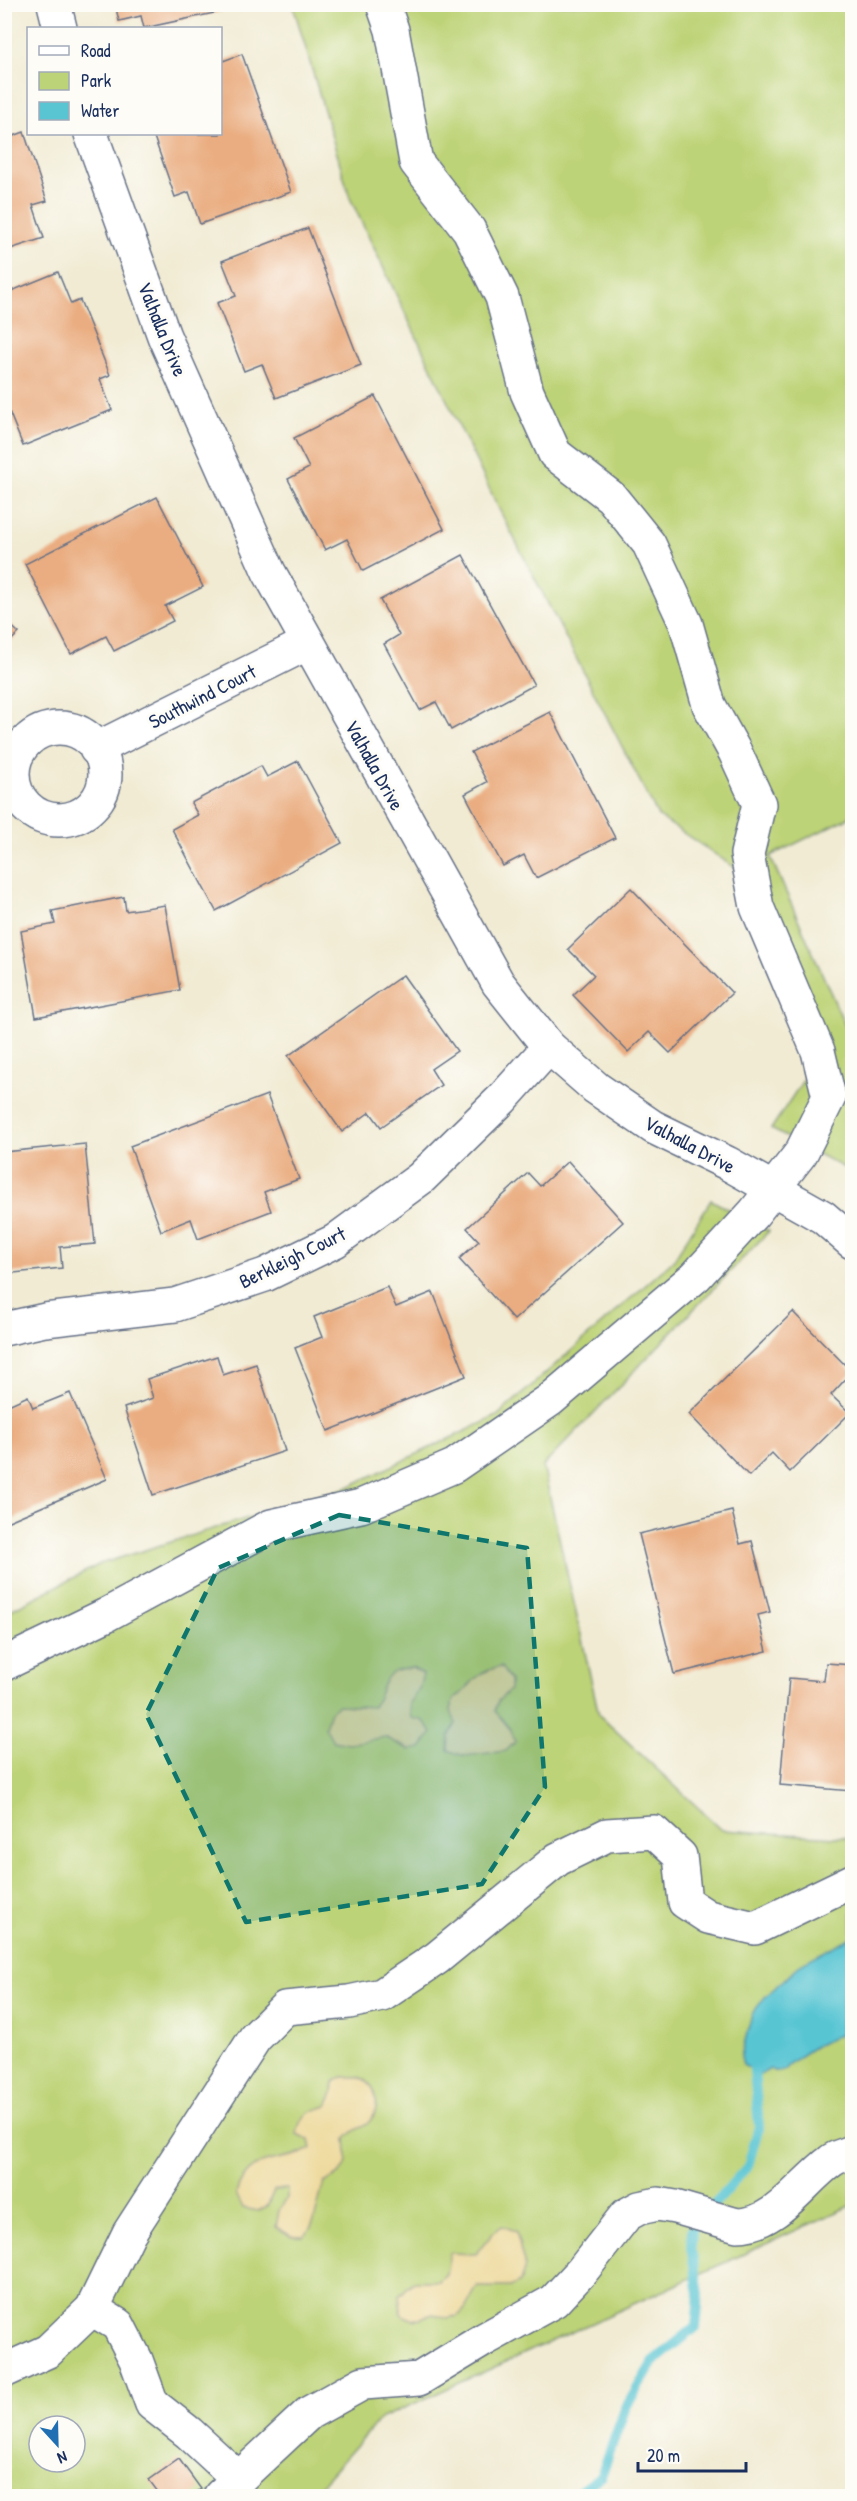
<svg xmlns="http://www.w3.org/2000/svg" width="857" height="2501" viewBox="0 0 857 2501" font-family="'Patrick Hand',sans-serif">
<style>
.green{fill:#bdd377;stroke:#6c816a;stroke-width:1.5;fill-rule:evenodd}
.sand{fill:#eeda9e;stroke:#84847e;stroke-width:1.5}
.water{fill:#59c5d3;stroke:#3a7a98;stroke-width:1.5}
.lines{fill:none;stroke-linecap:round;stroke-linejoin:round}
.stream{stroke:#59c5d3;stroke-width:10}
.building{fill:#eaad81}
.minor-casing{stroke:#667187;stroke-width:36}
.path{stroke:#667187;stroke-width:4;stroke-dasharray:4.5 4.5;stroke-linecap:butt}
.minor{stroke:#fff;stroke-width:33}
.marked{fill:#0f766e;fill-opacity:0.2;stroke:#0f766e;stroke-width:4.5;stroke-dasharray:12 8;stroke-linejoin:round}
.labels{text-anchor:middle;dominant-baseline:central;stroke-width:6;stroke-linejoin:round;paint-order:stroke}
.street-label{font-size:20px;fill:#1b2f5e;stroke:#fdfcf7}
</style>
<rect width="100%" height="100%" fill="#fdfcf7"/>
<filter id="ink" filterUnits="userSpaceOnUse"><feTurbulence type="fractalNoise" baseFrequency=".0167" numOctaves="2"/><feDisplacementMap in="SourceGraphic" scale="12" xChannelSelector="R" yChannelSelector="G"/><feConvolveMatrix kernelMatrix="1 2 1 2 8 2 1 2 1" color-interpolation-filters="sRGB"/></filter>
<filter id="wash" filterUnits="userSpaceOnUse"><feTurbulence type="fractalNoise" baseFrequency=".008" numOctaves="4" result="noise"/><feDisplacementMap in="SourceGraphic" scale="24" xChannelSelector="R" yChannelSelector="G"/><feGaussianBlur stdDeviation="1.35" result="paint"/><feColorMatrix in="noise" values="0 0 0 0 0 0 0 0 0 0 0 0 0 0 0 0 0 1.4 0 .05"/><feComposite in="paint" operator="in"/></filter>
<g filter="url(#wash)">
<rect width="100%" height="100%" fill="#f1ebd3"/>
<!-- green -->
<g class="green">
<path d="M293,5H850L852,9V816L770,856L852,1041V1172L771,1129L814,1064L734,867L658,816L499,509L350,198Z"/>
<path d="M711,1200L769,1231L543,1466L599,1715L722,1830L852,1838V2205L380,2419L311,2496H5V1613L100,1564L348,1487L497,1416L673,1261ZM39,2426H75V2462H39Z"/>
</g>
<!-- sand -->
<g class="sand">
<path d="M501,1667L510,1680V1690L498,1701L495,1711L511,1730L515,1742L506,1751L464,1756L448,1750L449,1736L456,1724L451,1711L453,1700C474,1686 472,1672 501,1667Z"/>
<path d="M412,1668L423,1674L419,1689L409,1703L411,1718L424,1721L432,1733L421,1748L410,1750L385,1737L349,1744L333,1741L325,1727L330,1711L339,1705L373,1707C387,1684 379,1671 412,1668Z"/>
<path d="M342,2077C348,2077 356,2076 361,2078C379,2086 381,2110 368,2123C360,2130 355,2127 346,2139C348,2166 350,2170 324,2183C317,2200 318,2224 304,2236H291L276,2227L279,2210L287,2198V2189L274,2190L268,2205L258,2211L243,2208L236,2194C249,2150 283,2165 311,2149L309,2140L297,2134C299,2115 310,2111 327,2106L333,2093L334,2082Z"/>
<path d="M502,2226L516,2231L525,2267L520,2282L510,2287H477L465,2309L458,2316L448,2318L433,2314L414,2320L402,2315L399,2296L414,2281H439L446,2274L450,2253L476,2254L493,2233Z"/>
</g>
<!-- water -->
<path class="water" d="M852,1937V2030L817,2045L791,2062L783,2071L777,2072L770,2069L760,2075L743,2065L741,2056L752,2014L765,1997L802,1963Z"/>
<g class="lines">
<!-- stream -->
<path class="stream" d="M573,2496L601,2476L625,2409L653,2362L696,2327L699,2294L691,2247L692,2229L748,2166L759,2126L754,2071L764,2063"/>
</g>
<g id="blocks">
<!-- building -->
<g class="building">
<path d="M115,4H232L233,9L144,28L141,16L119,21Z"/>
<path d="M242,54L291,192L200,224L189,192L175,197L153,134H220V62Z"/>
<path d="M4,118L11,137L24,132L47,201L33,205L44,238L4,251Z"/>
<path d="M308,228L361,365L276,398L262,364L244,371L217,303L236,296L222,261Z"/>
<path d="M58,272L71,304L80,300L110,375L100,379L112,410L23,446L4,399V294Z"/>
<path d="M375,396L444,529L363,571L347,539L325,550L288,479L309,468L294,438Z"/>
<path d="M157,497L203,587L165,606L173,621L114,651L106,636L71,654L25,564Z"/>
<path d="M463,555L534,685L451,730L436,702L420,710L384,644L399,635L380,600Z"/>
<path d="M4,619L19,633L4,647Z"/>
<path d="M550,712L615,838L536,878L524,855L503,866L465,794L487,782L471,752Z"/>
<path d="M298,761L342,843L216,911L172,829L198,815L191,803L261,766L267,777Z"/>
<path d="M631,888L732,993L670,1053L649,1032L628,1052L573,995L594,975L568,949Z"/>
<path d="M124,897L126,911L165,905L180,990L36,1017L21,931L55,924L52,911Z"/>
<path d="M403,975L457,1051L431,1069L441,1085L381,1127L370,1112L342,1132L288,1056Z"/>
<path d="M267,1095L299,1179L264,1192L271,1211L198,1239L191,1219L161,1231L130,1146Z"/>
<path d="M85,1144L95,1244L60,1247L62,1268L4,1274V1152Z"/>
<path d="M568,1161L623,1222L514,1320L459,1259L479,1241L467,1228L528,1173L540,1186Z"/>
<path d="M387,1287L396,1307L433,1292L466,1376L328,1431L295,1348L322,1337L314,1317Z"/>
<path d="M793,1312L852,1372L831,1395L850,1413L790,1472L772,1453L749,1476L689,1414Z"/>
<path d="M217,1356L223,1375L256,1364L285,1451L153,1495L124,1408L153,1398L147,1379Z"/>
<path d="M70,1393L107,1479L4,1523V1407L28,1396L33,1408Z"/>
<path d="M732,1511L740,1544L752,1541L770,1612L758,1615L767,1651L674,1674L639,1534Z"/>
<path d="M826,1663L852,1665V1791L780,1785L789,1678L824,1681Z"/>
<path d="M179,2459L201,2489L191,2496H161L149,2480Z"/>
</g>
</g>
</g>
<g filter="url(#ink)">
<use href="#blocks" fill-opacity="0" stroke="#667187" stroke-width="1.5"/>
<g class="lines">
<defs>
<g id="minor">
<path d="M54,4L60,28"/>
<path d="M91,134L164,336L269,572L498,983L549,1047L596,1088L653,1127L727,1163L823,1217L852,1242"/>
<circle cx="59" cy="774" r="46"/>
<path d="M96,749L308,643"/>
<path d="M4,1329L45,1320L175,1305L265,1275L335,1241L421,1178L502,1099L549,1047"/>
<path d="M4,1664L106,1615L271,1526L361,1506L454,1466L550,1400L696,1276L754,1213L801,1153L829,1097L818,1051L757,907L747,854L759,804L735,752L709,705L686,624L649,544L611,497L555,454L527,392L502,297L469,230L416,162L392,30L383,4"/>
<path d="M92,2309L118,2325L136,2360L152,2404L189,2433L239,2479"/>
<path d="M4,2371L48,2351L92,2309L129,2233L255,2038L285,2008L349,2002L382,1995L437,1958L558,1859L607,1835L654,1832L680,1856L685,1902L708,1917L755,1928L852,1881"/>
<path d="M220,2496L309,2413L363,2383L419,2379L485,2339L554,2301L582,2271L626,2215L639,2208L658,2204L675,2207L737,2225C776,2225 802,2182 831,2161C837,2156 845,2155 852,2152"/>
</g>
</defs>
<!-- minor casing -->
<use href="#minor" class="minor-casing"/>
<!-- path -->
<path class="path" d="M852,4V6"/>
<!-- minor -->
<use href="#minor" class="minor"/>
</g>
</g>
<!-- marked area -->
<path class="marked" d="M339,1515L527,1548L545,1787L482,1884L246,1922L146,1714L218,1568Z"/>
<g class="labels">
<!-- street labels -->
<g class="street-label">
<text transform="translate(163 329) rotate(68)">Valhalla Drive</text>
<text transform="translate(202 696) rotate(-27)">Southwind Court</text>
<text transform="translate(375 765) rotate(61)">Valhalla Drive</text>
<text transform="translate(690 1144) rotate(28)">Valhalla Drive</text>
<text transform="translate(292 1257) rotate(-26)">Berkleigh Court</text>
</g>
</g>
<!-- margin -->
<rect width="857" height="2501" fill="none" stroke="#fdfcf7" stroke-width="24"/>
<!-- legend -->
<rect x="27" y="27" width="195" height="108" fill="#fdfcf7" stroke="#a3aaba" stroke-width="1.5"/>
<rect x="39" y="46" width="30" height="9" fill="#ffffff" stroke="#a3aaba" stroke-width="1.5"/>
<text x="81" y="57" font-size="18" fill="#1b2f5e">Road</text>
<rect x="39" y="72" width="30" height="18" fill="#bdd377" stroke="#a3aaba" stroke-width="1.5"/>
<text x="81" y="87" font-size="18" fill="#1b2f5e">Park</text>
<rect x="39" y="102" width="30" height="18" fill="#59c5d3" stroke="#a3aaba" stroke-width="1.5"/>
<text x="81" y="117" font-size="18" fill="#1b2f5e">Water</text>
<!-- north arrow -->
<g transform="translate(57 2444) rotate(158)"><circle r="28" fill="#fdfcf7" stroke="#a3aaba" stroke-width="1.5"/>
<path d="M0-4.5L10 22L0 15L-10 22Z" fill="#1f6fb2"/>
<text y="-9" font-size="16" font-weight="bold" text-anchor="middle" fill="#1b2f5e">N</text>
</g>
<!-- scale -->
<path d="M638 2462v9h108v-9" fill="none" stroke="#1b2f5e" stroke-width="3"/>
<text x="647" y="2462" font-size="18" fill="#1b2f5e" stroke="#fdfcf7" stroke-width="4.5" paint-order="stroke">20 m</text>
</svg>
